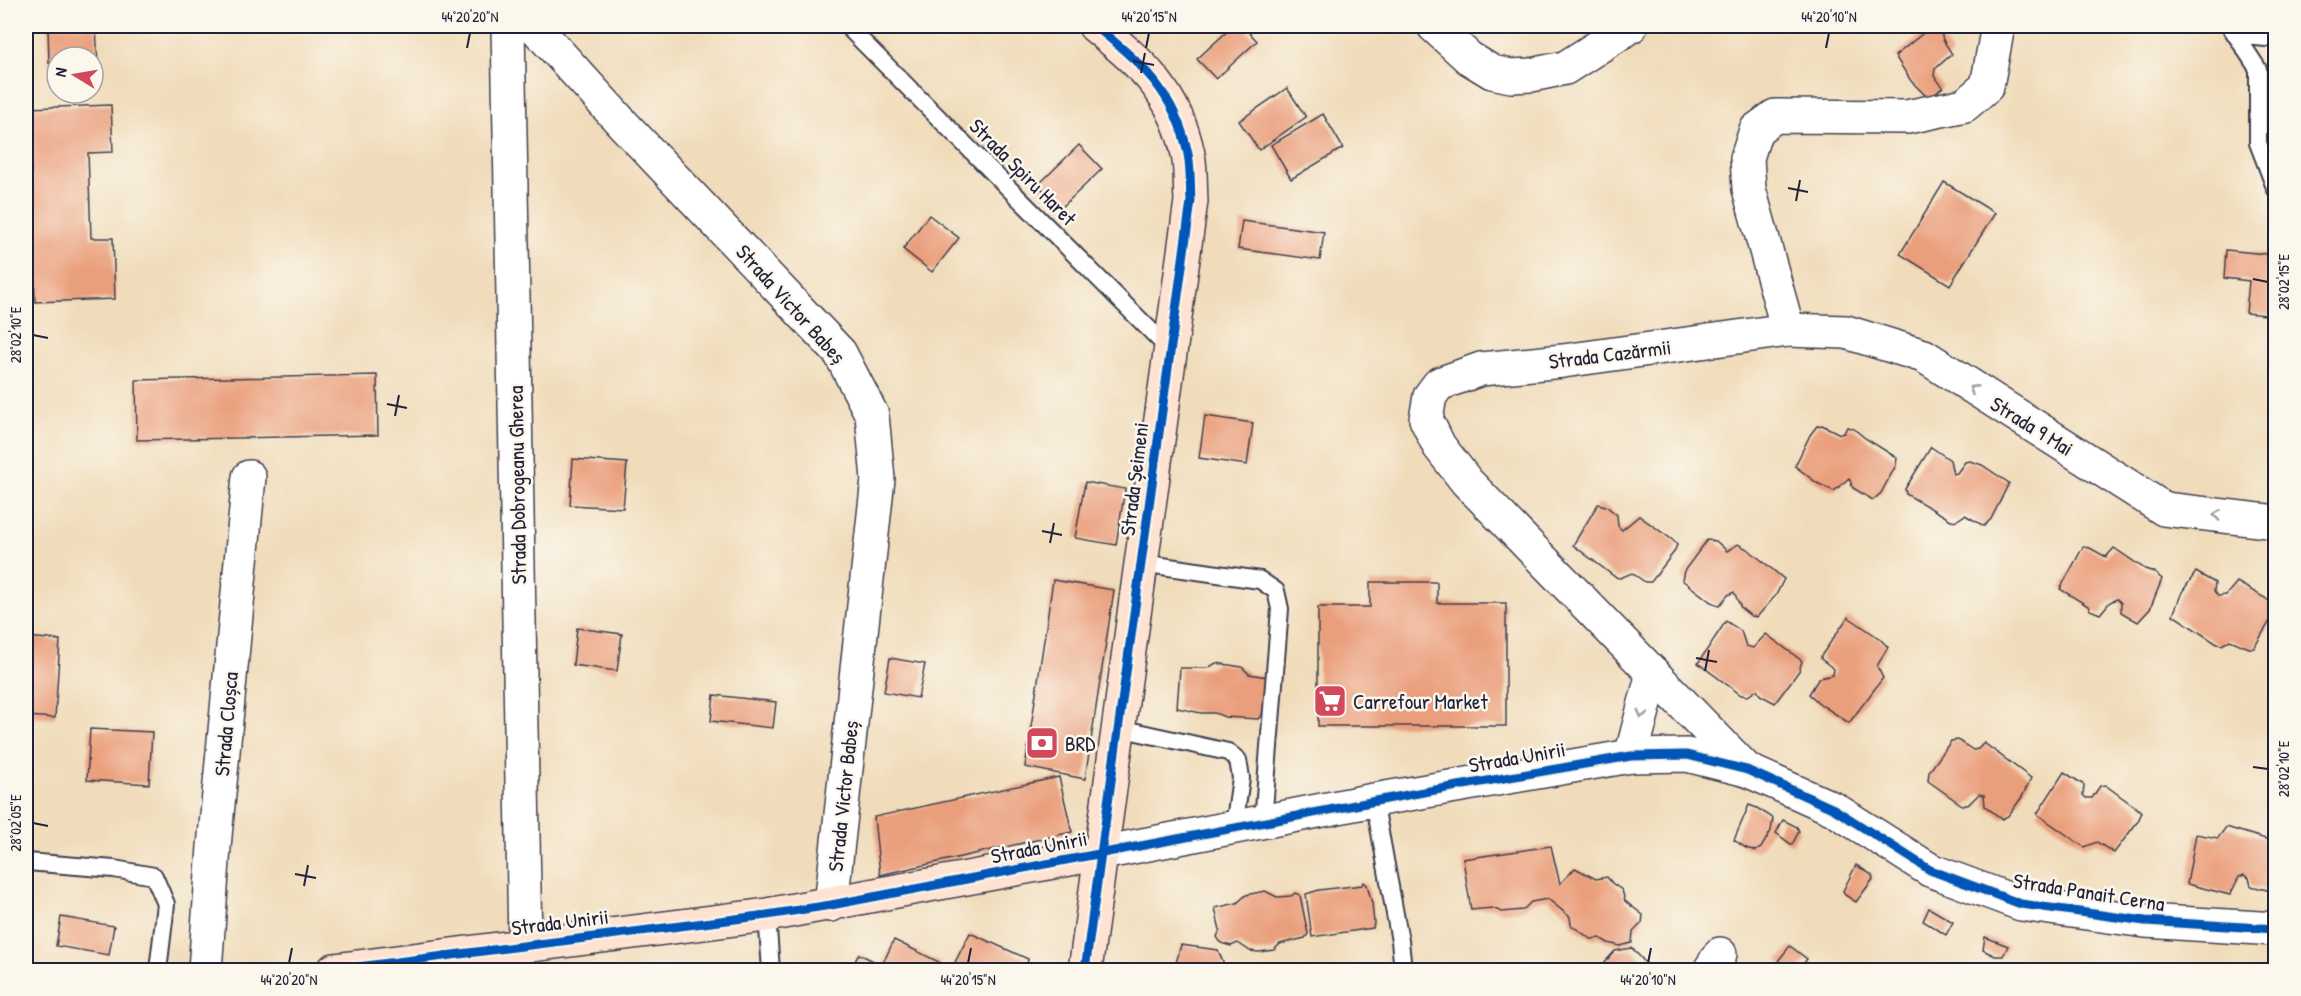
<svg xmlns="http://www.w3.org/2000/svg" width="2301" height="996" viewBox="0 0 2301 996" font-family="'Patrick Hand',sans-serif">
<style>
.building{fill:#ea9f7c}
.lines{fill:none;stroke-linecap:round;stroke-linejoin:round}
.lane-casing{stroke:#413e4e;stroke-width:20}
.street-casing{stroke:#413e4e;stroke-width:36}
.secondary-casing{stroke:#413e4e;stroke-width:36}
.lane{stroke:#fff;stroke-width:16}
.street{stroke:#fff;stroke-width:33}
.secondary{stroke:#fee3d2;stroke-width:33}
.cycleway-casing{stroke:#fbf7ec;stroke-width:13}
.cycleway{stroke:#0057b8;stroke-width:9}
.oneway{stroke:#9c9ca7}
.ticks{fill:none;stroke:#22223b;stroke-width:2}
.labels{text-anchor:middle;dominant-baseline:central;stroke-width:5;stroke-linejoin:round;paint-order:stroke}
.street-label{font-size:21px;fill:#22223b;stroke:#fbf7ec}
.poi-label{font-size:21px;fill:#22223b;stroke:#fbf7ec;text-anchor:start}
.neatline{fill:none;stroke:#22223b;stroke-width:2}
.ticks-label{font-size:15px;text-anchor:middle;fill:#22223b}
</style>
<rect width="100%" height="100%" fill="#fbf7ec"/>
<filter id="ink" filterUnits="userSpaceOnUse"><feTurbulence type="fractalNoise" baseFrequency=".0167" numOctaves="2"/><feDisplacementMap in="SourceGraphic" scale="12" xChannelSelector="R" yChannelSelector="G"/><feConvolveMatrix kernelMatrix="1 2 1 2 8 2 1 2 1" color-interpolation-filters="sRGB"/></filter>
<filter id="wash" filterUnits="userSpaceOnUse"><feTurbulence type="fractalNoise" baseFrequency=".008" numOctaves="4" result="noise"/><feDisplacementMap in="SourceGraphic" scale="24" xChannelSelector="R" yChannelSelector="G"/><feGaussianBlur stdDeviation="1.35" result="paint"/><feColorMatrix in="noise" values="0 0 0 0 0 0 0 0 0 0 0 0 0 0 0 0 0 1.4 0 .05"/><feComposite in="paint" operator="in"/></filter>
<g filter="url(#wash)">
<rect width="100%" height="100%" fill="#f0dcba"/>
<g id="blocks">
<!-- building -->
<g class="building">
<path d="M48,26H96L98,66H93V57H57V64L49,63Z"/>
<path d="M1233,26H1243L1257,41L1216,79L1197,59Z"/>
<path d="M1932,26H1939L1943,40L1952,54L1935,69L1934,76L1943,87L1929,99L1911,81L1895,56Z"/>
<path d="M1287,88L1306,117L1259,150L1239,121Z"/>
<path d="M111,105L113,152L88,153L91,238H113L115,299L35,302L29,108Z"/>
<path d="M1323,114L1343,148L1291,179L1271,145Z"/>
<path d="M1079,145L1102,169L1061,208L1038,185Z"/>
<path d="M1944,182L1995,213L1950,285L1900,254Z"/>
<path d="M929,215L959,238L932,272L903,249Z"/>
<path d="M1242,221L1324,232L1320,260L1238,249Z"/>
<path d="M2226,250L2276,255V316L2246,313L2249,281L2224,278Z"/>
<path d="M377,375L378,435L137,440L136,380Z"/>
<path d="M1205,416L1253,423L1247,465L1199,458Z"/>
<path d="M1822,425L1840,434L1844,433L1847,427L1854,429L1865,438L1897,458L1896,465L1881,493L1873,500L1853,488L1849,478L1834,491L1817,483L1795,466L1810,435L1817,426Z"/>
<path d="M1931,447L1950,460L1953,474L1957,473L1965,462L1970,461L1982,465L2009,483L1991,519L1984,526L1965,515L1956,521L1951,520L1906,494L1905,489Z"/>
<path d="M573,459L627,463L623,508L570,505Z"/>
<path d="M1085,482L1125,489L1116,545L1075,538Z"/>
<path d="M1598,504L1606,506L1617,515L1618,526L1622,530L1639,516L1674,541L1677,545L1674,552L1651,582H1645L1632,573L1620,578L1615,577L1573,545Z"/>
<path d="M1707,540L1716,541L1727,551L1738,544L1749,550L1784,579L1776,595L1757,617L1751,616L1741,608L1734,592L1728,595L1719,606L1711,602L1682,580L1684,571Z"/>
<path d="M2083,547L2090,548L2106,557L2114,548L2145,569L2154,572L2162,579L2150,609L2138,622L2121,612V603L2117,599L2110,602L2100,614L2090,610L2088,606L2060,589Z"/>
<path d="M2196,572L2215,583L2214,591L2218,596L2226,595L2237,582L2265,598L2275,606L2270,621L2254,648H2249L2230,640L2222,645L2217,644L2173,615L2182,592Z"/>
<path d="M1053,580L1114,590L1085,779L1025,767Z"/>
<path d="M1370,582H1437V603H1506V726H1318V607H1370Z"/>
<path d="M1848,617L1879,638L1888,647L1877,666L1883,678L1849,723L1820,704L1809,694L1819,678L1833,675L1834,669L1821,659V656Z"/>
<path d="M1726,621L1741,631L1746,646L1753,648L1766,634L1802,661L1799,671L1775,703L1760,695L1757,690L1748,696L1741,695L1698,663Z"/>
<path d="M577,628L622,634L617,671L573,665Z"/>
<path d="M26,637L60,640L55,718L26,716Z"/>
<path d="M890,658L925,664L918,698L884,692Z"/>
<path d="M1216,663L1242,667L1249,674L1267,677L1264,712L1258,719L1225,717L1215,713H1201L1177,708L1180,668H1208Z"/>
<path d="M714,695L776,702L773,728L711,721Z"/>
<path d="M90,729L152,732L149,784L87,780Z"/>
<path d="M1958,740L1973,750L1978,749L1984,743L2031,778L2022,797L2008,816L2002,819L1985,806L1984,795L1979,794L1968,805H1962L1928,781L1929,772L1951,741Z"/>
<path d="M2064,772L2084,785L2083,795L2086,798H2092L2100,786L2105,785L2142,812L2138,821L2114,853L2097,842L2084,847L2037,814Z"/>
<path d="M1059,777L1072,832L880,875L874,817Z"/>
<path d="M1749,805L1757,808L1773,818L1771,831L1761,848L1756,851L1746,848L1734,840Z"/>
<path d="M1783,820L1797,827L1799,831L1792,845L1776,833Z"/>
<path d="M2226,827L2276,842V872L2271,891L2251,886L2249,878L2244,875L2239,877L2230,895L2187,884L2196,834L2218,838Z"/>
<path d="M1551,846L1560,884L1575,868L1596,879L1607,877L1613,884L1622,890L1625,901L1643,915L1642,923L1633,932L1632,943L1620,946L1608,943L1600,938L1591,939L1571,925L1570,917L1548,899L1531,902L1523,910L1502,912L1492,908L1471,910L1463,859Z"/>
<path d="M1856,865L1872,875L1873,879L1856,902L1845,895L1843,891Z"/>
<path d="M1364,882L1367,885L1372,903L1374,923L1373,928L1312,937L1306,894L1319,890L1362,885Z"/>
<path d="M1265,891L1277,897L1291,896L1295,893L1300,895L1308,934L1305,938L1280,944L1274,950L1259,952L1250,951L1238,943L1231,946L1221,943L1217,937L1220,930L1215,908L1237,903L1246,895Z"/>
<path d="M1929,908L1953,922L1946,935L1923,921Z"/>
<path d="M61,917L114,926L109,955L56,946Z"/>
<path d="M970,933L1028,959L1026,970H951Z"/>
<path d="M1985,937L2008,946L2003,956H1995L1983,950Z"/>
<path d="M894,940L941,963L937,970H850L859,954L882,965Z"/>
<path d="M1181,945L1218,950L1223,962L1221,970H1174Z"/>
<path d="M1790,946L1807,959L1799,970H1789L1778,961Z"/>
<path d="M1632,948L1652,970H1591L1595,965L1603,964L1615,951Z"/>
</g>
</g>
</g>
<g filter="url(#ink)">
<use href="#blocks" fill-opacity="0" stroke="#413e4e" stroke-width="1.5"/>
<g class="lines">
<defs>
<g id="lane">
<path d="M847,26L1169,349"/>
<path d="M2230,26L2258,69V143L2276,190"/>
<path d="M2236,35L2276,39"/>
<path d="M1141,563L1260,580L1276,591L1280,609L1263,822"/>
<path d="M1119,728L1228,752L1238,760L1241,778L1234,827"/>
<path d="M1374,800L1400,941L1403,970"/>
<path d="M27,862L114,869L154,876L166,904L158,970"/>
<path d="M767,915L771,970"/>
</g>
<g id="street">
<path d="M508,26L525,944"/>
<path d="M534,26L622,123L840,353L872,415L878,479L831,905"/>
<path d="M1434,26L1469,58L1492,72L1511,76L1531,75L1565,68L1631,26"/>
<path d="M1788,330L1846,332L1924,356L2164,509L2276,522"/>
<path d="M1631,756L1653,673"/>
<path d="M1747,770L1467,482L1439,446L1426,419L1430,396L1439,384L1481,369L1563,361L1788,330L1749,189L1747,158L1756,130L1775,116L1907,117L1965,105L1987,86L1998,26"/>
<path d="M1102,853L1374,800L1631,756L1687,755L1747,770L1834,809L1930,870L2021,904L2145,921L2276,929"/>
<path d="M205,970L214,847L249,477"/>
<path d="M1710,970L1720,954"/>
</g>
<g id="secondary">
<path d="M334,970L767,915L1102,853"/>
<path d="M1085,970L1191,201C1190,186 1191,169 1188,154C1175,92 1142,64 1095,26"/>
</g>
</defs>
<!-- lane casing -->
<use href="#lane" class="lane-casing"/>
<!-- street casing -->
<use href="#street" class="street-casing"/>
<!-- secondary casing -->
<use href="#secondary" class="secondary-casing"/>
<!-- lane -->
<use href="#lane" class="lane"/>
<!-- street -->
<use href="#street" class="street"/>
<!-- secondary -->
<use href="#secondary" class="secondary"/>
<defs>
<g id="cycleway">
<path d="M334,970L767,915L831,905L1418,793L1631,756L1687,755L1747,770L1834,809L1930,870L2021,904L2145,921L2276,929"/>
<path d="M1085,970L1191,201C1190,186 1191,169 1188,154C1175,92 1142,64 1095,26"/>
</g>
</defs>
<!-- cycleway casing -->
<use href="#cycleway" class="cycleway-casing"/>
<!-- cycleway -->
<use href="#cycleway" class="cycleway"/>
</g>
<!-- one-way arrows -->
<defs><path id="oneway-chevron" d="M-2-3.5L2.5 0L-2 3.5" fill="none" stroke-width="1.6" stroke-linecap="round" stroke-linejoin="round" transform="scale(1.5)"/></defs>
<g class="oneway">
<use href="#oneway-chevron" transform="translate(1973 389) rotate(-147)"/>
<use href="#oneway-chevron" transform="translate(2217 515) rotate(-173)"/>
<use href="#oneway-chevron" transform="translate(1642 714) rotate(105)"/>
</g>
</g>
<!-- ticks -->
<path class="ticks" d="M467,48L470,33M1146,48L1149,33M1826,48L1829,33M1133,61L1154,65M1141,73L1145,53M1788,188L1808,192M1796,201L1800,180M2253,279L2268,282M33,335L48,338M387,404L407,408M395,416L399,395M1042,531L1062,535M1050,543L1054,523M1696,658L1717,662M1705,671L1709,650M2253,767L2268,769M33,823L48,826M295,874L316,878M304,886L308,865M289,963L292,948M968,963L971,948M1648,963L1651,948"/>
<!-- icons -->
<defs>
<symbol id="supermarket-square" viewBox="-11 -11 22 22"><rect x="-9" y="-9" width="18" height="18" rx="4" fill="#d1495b" stroke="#fbf7ec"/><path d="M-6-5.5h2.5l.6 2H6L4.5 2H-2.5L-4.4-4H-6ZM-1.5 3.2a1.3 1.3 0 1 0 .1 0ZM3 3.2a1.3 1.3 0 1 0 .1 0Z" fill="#fff"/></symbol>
<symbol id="bank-square" viewBox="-11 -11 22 22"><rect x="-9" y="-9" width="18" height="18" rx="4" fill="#d1495b" stroke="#fbf7ec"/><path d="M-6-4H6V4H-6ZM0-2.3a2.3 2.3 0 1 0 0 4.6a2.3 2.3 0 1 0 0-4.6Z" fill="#fff"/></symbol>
</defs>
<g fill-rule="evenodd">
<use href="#supermarket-square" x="1311" y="682" width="38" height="38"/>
<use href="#bank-square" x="1023" y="724" width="38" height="38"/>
</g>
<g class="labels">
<!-- street labels -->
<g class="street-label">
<text transform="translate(1023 172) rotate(45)">Strada Spiru Haret</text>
<text transform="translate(791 304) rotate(48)">Strada Victor Babeș</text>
<text transform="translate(1610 354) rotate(-7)">Strada Cazărmii</text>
<text transform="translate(2032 426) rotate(32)">Strada 9 Mai</text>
<text transform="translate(1134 479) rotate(-83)">Strada Șeimeni</text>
<text transform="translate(517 485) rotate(-91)">Strada Dobrogeanu Gherea</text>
<text transform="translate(226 724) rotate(-85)">Strada Cloșca</text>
<text transform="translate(1517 757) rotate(-10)">Strada Unirii</text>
<text transform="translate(843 796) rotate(-84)">Strada Victor Babeș</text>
<text transform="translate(1039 847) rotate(-11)">Strada Unirii</text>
<text transform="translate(2089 892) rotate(9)">Strada Panait Cerna</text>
<text transform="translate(560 922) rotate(-7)">Strada Unirii</text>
</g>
<!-- poi labels -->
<g class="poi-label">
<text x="1353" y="701">Carrefour Market</text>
<text x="1065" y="743">BRD</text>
</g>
</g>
<!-- margin -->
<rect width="2301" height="996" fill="none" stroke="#fbf7ec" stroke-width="66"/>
<!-- north arrow -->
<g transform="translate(75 75) rotate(281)"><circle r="28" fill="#fbf7ec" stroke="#a4a2a5" stroke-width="1.5"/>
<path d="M0-4.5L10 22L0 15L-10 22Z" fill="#d1495b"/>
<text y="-9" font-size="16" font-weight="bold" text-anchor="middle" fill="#22223b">N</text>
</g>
<rect x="33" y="33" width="2235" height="930" class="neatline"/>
<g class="ticks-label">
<text x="470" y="22">44°20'20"N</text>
<text x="1149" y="22">44°20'15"N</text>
<text x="1829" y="22">44°20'10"N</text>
<text transform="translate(2284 282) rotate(-90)" y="5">28°02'15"E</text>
<text transform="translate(16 335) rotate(-90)" y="5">28°02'10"E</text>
<text transform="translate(2284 769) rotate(-90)" y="5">28°02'10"E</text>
<text transform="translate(16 823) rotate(-90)" y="5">28°02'05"E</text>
<text x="289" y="985">44°20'20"N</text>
<text x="968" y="985">44°20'15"N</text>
<text x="1648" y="985">44°20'10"N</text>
</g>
</svg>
